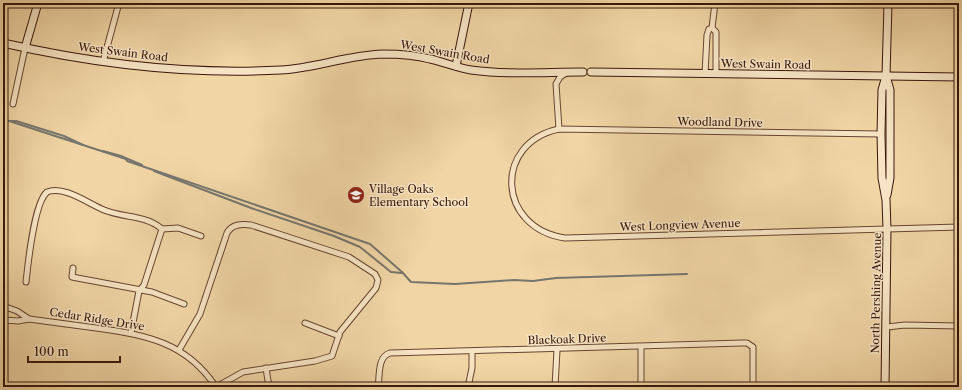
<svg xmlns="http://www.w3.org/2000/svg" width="962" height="390" viewBox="0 0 962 390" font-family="'Libre Caslon Text',serif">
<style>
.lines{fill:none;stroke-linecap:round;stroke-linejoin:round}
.stream{stroke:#76766f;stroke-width:2}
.street-casing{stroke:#664631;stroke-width:7}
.secondary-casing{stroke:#38170a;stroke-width:9}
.street{stroke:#f6e4c4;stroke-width:5}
.secondary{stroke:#f6e4c4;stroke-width:7}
.labels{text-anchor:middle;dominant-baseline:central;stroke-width:3;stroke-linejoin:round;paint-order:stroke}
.street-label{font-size:11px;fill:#38170a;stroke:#f6e4c4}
.poi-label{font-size:11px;fill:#38170a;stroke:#f6e4c4;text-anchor:start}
</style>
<rect width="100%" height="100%" fill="#f1d5a5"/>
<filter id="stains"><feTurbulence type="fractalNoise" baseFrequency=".005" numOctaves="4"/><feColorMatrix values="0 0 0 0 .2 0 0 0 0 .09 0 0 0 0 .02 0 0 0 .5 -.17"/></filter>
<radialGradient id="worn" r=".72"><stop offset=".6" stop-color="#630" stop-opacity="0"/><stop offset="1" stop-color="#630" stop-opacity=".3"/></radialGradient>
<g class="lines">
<!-- stream -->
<g class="stream">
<path d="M3,119L126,159L127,161L370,244L402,272L411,282L455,284L514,280L533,281L556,278L687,274"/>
<path d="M3,121H16L64,136L83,145"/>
<path d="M103,151L121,156L142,165"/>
<path d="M154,171L251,208L334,236L360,247L391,272L402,273"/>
</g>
<defs>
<g id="street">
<path d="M712,28L716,32V74"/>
<path d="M103,62L119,3"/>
<path d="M705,74L707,35L709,29L712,28L715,3"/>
<path d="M13,104L25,48"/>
<path d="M559,129L556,84L560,77L568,72"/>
<path d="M881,134L559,129C493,143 497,228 565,238L959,227"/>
<path d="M162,229L178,228L201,236"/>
<path d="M73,268L72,277L152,292L184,304"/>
<path d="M26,282C28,264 34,203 47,192C64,185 89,204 104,210C124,218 146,215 162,229L144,285L139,291L131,333"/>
<path d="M3,306L17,311L29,319"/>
<path d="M3,320L18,321L29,319C52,322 74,325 96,328C146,335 186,342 216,387"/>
<path d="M305,323L339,336"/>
<path d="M887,327L905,325L959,326"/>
<path d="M641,347V387"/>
<path d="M179,350L200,314L227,233C232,224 241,224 251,225L349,257L375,274L378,280L376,288L340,332L332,356L315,361L243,372L216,387"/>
<path d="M266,368L269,387"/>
<path d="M378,387C380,376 377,357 390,353L742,343H747L753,347V387"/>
<path d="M468,387L472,368V352"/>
<path d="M555,387L557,350"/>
</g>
<g id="secondary">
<path d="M3,43C95,64 187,75 281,70C316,68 348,55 383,54C398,54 415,55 430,59C444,62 457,68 471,70C507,75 546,72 583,72"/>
<path d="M25,48L38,3"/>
<path d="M456,66L469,3"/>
<path d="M591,72L959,77"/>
<path d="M886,76L890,90V178L887,195"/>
<path d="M885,387L887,229L886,200L882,178L881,134L882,90L886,76L888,3"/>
</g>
</defs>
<!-- street casing -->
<use href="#street" class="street-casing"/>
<!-- secondary casing -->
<use href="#secondary" class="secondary-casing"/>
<!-- street -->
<use href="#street" class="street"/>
<!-- secondary -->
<use href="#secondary" class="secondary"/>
</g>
<!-- icons -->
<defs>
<symbol id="school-disc" viewBox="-11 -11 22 22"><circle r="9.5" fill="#8f2418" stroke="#f6e4c4"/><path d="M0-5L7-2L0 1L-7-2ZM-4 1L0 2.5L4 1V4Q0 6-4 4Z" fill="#fff"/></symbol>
</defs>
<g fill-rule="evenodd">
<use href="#school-disc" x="346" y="185" width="20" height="20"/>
</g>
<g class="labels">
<!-- street labels -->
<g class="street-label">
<text transform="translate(123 52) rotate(7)">West Swain Road</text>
<text transform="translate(445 52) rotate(10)">West Swain Road</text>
<text transform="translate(766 64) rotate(1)">West Swain Road</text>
<text transform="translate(720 122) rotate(1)">Woodland Drive</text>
<text transform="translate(680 225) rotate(-2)">West Longview Avenue</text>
<text transform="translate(876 293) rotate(-89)">North Pershing Avenue</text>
<text transform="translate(97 319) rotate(9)">Cedar Ridge Drive</text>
<text transform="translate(567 339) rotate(-2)">Blackoak Drive</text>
</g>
<!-- poi labels -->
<g class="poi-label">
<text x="369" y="189">Village Oaks<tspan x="369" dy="13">Elementary School</tspan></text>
</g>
</g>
<!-- margin -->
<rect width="962" height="390" fill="none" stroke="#f1d5a5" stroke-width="16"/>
<rect x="4" y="4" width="954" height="382" fill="none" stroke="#38170a" stroke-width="2"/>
<rect x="8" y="8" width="946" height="374" fill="none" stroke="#38170a"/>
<!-- scale -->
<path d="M28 356v6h92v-6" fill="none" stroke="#38170a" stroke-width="2"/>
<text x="34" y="356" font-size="12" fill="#38170a" stroke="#f6e4c4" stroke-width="3" paint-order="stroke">100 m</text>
<rect width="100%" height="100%" filter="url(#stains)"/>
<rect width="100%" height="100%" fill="url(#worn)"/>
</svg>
